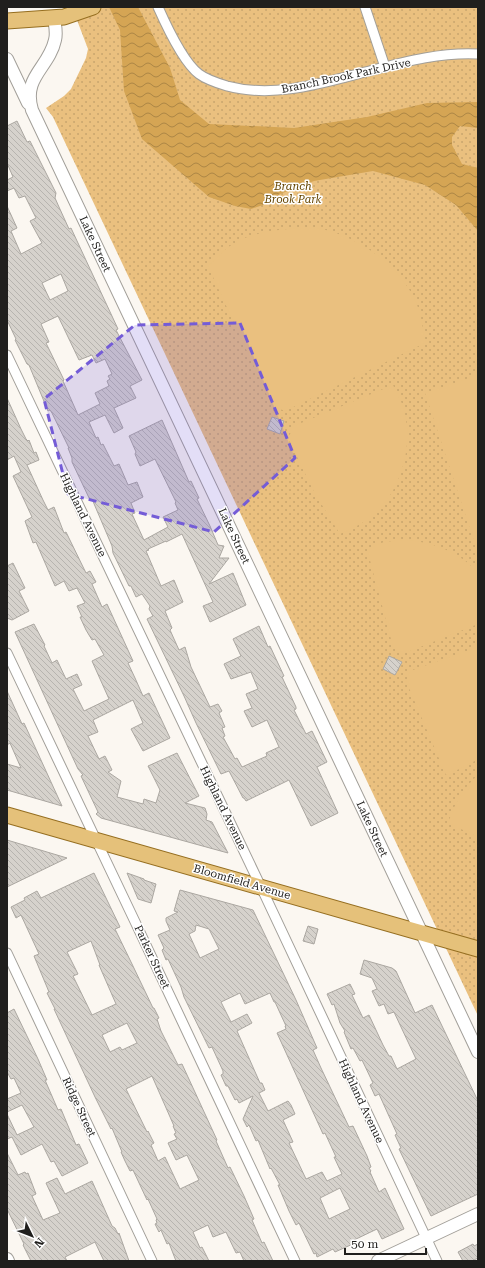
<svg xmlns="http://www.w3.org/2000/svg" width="485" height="1268" viewBox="0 0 485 1268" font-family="'Roboto Serif',serif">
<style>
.park{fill:url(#park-dots)}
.pitch{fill:#eac07f}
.water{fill:url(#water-waves)}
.building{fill:url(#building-back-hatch);stroke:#aba7a1;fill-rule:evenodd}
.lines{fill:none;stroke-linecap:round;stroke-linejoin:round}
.minor-casing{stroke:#a29f99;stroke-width:11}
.tertiary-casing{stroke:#a29f99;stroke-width:14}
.primary-casing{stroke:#956e20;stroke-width:17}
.minor{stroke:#fff;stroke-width:9}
.tertiary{stroke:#fff;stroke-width:12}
.primary{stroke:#e5c17a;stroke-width:15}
.marked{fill:#745cd7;fill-opacity:0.2;stroke:#745cd7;stroke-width:3;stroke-dasharray:8 5;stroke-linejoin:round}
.labels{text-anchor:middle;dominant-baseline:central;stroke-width:3;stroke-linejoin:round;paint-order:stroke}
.street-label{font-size:11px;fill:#201f1d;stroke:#fff}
.park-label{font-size:11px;font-style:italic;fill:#664602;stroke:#fff}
</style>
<defs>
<pattern id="park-dots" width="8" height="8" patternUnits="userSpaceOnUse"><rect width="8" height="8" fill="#eac07f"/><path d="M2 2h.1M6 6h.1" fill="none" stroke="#c8a56d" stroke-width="1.8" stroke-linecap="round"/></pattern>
<pattern id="water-waves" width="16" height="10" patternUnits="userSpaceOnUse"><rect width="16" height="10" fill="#d5a554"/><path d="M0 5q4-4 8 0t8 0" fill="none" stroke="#ac8645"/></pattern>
<pattern id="building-back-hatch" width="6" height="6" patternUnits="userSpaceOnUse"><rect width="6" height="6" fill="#d6d2cc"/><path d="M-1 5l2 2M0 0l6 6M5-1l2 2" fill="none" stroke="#b7b4af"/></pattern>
</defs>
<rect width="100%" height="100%" fill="#fbf7f1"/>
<!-- park -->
<path class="park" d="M72,7H478V1016L53,117L46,108L64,96L71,89L86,58L88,49Z"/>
<!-- pitch -->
<g class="pitch">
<path d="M299,228C308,228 318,228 326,230C362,240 397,264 414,298C421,312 423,328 425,343L285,411L272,406L208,266C216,259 224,249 233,244C253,232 276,230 299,228Z"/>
<path d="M478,375V553L425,393Z"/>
<path d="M393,385C396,392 401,400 403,407C415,443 401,493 372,516C362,524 351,529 340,534L315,494L288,438L294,426Z"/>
<path d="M402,540C431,541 457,551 478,572V624L405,653L393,647L367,549L384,542Z"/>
<path d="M478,647V759L466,766L446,775L406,681L410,671Z"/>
<path d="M478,775V837L448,823C455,803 462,789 478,775Z"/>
</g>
<!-- water -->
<path class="water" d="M109,7H138L170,68L180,100L209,124L294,128L367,117L427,103L478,102V128L460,126L452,137V145L462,164L478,168V231L456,205L425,185L373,171L314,181L280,194L263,205L251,209L235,206L209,197L142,139L124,91L120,30Z"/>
<!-- building -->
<g class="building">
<path d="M17,121L27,142L30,141L56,193L55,198L59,207L69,229L71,228L118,329L116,330L142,380L130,386L136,398L114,408L123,428L114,433L105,415L89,422L96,438L98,437L101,445L103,444L114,466L119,464L128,485L137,482L143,497L131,503L135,513L132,514L143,538L144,540L168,527L163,517L178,510L175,503L176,502L155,459L140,466L135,454L136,452L129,436L162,420L189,482L191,481L199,498L197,499L210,526L218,545L224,546L219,558H229L209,584L233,573L246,605L210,622L203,606L213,602L182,534L166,542V541L148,549L149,550L146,551L161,586L174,580L183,602L165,611L172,628L170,630L179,650L185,647L191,667L210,707L218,704L222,711L219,713L225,727L222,728L225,736L223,737L235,759L237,758L242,767L267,756L266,753L279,747L267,720L252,727L244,711L252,708L246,694L258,689L251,672L231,679L224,664L241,656L233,639L259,626L268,647L270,646L276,659L284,676L282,677L296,707V709L294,710L306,734L312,731L327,762L317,767L338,813L311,826L289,780L246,801L244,798H243L229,771L221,774L196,723L184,696L147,619L153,616L149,609L150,606L142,594L136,597L131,586H129L113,553L112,546L92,499L90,500L72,462V458L68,448H69L52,413L50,410L48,411L29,365L27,364L15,340L16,339L7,320V206L17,228L11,231L21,254L42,243L30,221L36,218L25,196L19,198L14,188L7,191V180L13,177L7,163V126ZM61,274L68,291L50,300L42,283ZM58,316L79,360L92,355L96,363L105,359L112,374L108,376L110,379L107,381L109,386L95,393L100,404L78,415L63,381L64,380L46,343L49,342L41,324Z"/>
<path d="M7,398L21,429L26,439L28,441L29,440L34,453L36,452L39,460L27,465L43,500L48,510L54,507L64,533L66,532L86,573L90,571L96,582L92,584L102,607L107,604L133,661L128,663L135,678L143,696L149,693L170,738L143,751L131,729L143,723L133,700L93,720L98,732L88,736L99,759L105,756L112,770L108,772L121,781L117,797L143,804L144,799L156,803L160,790L148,766L177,753L199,796L185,803L205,808L207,814L206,820L212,822L228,853L101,818L96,814L98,812L81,776L83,775L78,769L15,632L34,624L45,645L44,646L52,663L57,660L66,679L77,674L82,685L73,689L84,711L109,699L92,661L104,655L95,639L92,640L86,630L80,617H82L77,606L85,603L77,588L69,591L64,581L55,586L36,542L33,543L25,521L32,517L13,476L21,472L14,456L7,460Z"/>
<path d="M272,417L284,421L280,434L267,429Z"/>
<path d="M13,563L25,588L19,591L29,611L12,620L7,618V566Z"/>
<path d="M389,656L402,662L395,675L383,669Z"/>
<path d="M7,691L22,724L24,723L62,806L7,790V764L21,768L10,743L7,745Z"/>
<path d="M7,840L67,858L7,887Z"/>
<path d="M94,873L120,927L115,929L132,964L153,1008H154L159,1018L157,1019L161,1031L178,1065L182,1064L217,1140L216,1141L228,1168L230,1167L244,1196L254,1219L252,1220L262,1243L264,1242L273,1261H244L240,1252L236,1253L226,1232L213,1237L208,1225L193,1232L200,1248L202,1247L209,1261H176L169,1243L167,1244L161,1230L159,1232L155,1224L157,1223L156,1220L157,1219L148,1199L147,1200L133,1170L130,1171L125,1161L121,1152H122L112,1128L111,1129L95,1097L54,1009H55L47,993L49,992L34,956L39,954L21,915L16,918L11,907L25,900L24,898L37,891L41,898ZM91,941L100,965H99L116,1004L92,1015L73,976L78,974L67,952ZM127,1023L137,1043L122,1050L120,1047L110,1052L102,1035ZM152,1076L174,1126H173L176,1133L174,1134L177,1139L168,1143L176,1160L187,1155L199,1180L180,1189L165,1157L158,1161L151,1145L154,1143L148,1131L147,1132L126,1089Z"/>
<path d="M127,873L144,879V880L156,884L151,903L138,899Z"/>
<path d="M180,890L253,910L296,1000L317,1048L313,1050L321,1068L349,1127L353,1126L367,1156L371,1167L369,1168L371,1171L370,1172L379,1192L385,1188L404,1229L382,1239L377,1229L354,1240L355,1243L335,1252L333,1249L317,1257L316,1253L314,1254L299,1223L296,1225L289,1211L278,1185H280L271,1168L270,1169L258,1140L256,1141L249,1125L247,1127L243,1119L253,1096L239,1103L237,1099L235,1100L228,1086H226L221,1075L223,1074V1071L212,1047L209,1048L184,997L181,987L168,959L166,960L162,950L164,948L158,935L170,930L166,921V918L178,912L174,911ZM196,925L209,929L219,949L200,958L189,934L195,931ZM240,993L245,1004L270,993L274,1002H275L286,1026H285L286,1029L277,1033L323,1134L325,1133L336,1157H334L342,1174L327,1181L322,1172L306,1179L289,1143L293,1142L283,1120L295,1114L291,1105L288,1101L268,1111L259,1093L265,1090L262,1083H260L237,1031L252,1023L247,1014L231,1022L221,1002ZM340,1188L350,1209L329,1219L320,1198Z"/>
<path d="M308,926L318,929L314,944L303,941Z"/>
<path d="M364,960L392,968L396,971L415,1013L432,1005L478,1101V1194L431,1216L399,1149L401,1148L395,1135L397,1134L379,1094L375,1096L370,1085L373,1083L362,1060L360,1061L353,1048L351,1049L344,1032L345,1031L340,1023L334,1004L332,1005L327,994L350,984L355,994L352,995L363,1018L369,1015L383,1045L389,1056H391L397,1069L416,1059L394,1012L388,1014L384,1004L379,1006L372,991L377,989L372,978L360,974Z"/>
<path d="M14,1009L38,1059L47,1080H45L58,1110L61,1109L76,1145L79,1144L88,1163L62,1176L54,1161L51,1162L42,1144L21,1155L12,1137L7,1139V1114L17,1135L34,1127L22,1105L7,1112V1099L21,1093L14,1078L11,1079L7,1072V1013Z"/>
<path d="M7,1153L18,1175L25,1172L26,1174L28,1173L36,1194L32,1196L43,1220L60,1213L46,1183L57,1178L65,1194L92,1181L112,1226L115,1228L118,1234L119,1233L129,1261H104L95,1242L65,1257L67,1261H31L23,1245L24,1244L7,1209Z"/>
<path d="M473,1244L474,1246L478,1244V1258L472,1261H463L458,1252Z"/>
</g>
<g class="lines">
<defs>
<g id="minor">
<path d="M158,7C166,25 183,62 199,74C207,80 217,83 227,86C276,99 325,82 373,70C407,61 443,52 478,54"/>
<path d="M365,7L385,67"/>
<path d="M7,355L261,887L437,1261"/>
<path d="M7,653L138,928L295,1261"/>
<path d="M7,953L152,1261"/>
</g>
<g id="tertiary">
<path d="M54,18C55,25 57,33 55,40C49,68 22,77 32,110L478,1052"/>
<path d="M7,59L28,103"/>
<path d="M7,1259L8,1261"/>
<path d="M378,1261L478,1214"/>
</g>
<g id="primary">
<path d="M7,21L64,17L93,7"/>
<path d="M7,815L478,949"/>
</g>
</defs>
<!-- minor casing -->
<use href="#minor" class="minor-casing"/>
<!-- tertiary casing -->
<use href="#tertiary" class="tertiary-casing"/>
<!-- primary casing -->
<use href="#primary" class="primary-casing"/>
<!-- minor -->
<use href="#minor" class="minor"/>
<!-- tertiary -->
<use href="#tertiary" class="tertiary"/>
<!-- primary -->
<use href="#primary" class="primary"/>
</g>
<!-- marked area -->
<path class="marked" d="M240,323L295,458L214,532L68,494L44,399L135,325Z"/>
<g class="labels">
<!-- street labels -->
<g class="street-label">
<text transform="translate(346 76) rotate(-12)">Branch Brook Park Drive</text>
<text transform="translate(95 244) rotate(65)">Lake Street</text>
<text transform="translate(83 515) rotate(64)">Highland Avenue</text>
<text transform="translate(234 536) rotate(65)">Lake Street</text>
<text transform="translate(223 808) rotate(64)">Highland Avenue</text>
<text transform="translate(372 829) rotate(65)">Lake Street</text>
<text transform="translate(242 882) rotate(16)">Bloomfield Avenue</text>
<text transform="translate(152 957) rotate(65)">Parker Street</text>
<text transform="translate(361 1101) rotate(65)">Highland Avenue</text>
<text transform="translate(79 1107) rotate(65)">Ridge Street</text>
</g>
<!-- park labels -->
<g class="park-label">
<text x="293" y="186">Branch<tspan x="293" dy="13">Brook Park</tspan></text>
</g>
</g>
<!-- border -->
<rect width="485" height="1268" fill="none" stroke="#201f1d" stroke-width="16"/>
<!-- north arrow -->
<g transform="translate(32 1236) rotate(133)" stroke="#ffffff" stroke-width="3" paint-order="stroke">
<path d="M0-3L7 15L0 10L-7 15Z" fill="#201f1d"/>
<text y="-6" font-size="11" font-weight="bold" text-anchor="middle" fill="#201f1d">N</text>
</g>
<!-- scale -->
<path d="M345 1248v6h81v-6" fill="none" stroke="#201f1d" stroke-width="2"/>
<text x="351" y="1248" font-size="12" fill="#201f1d" stroke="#ffffff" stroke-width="3" paint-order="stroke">50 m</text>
</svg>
